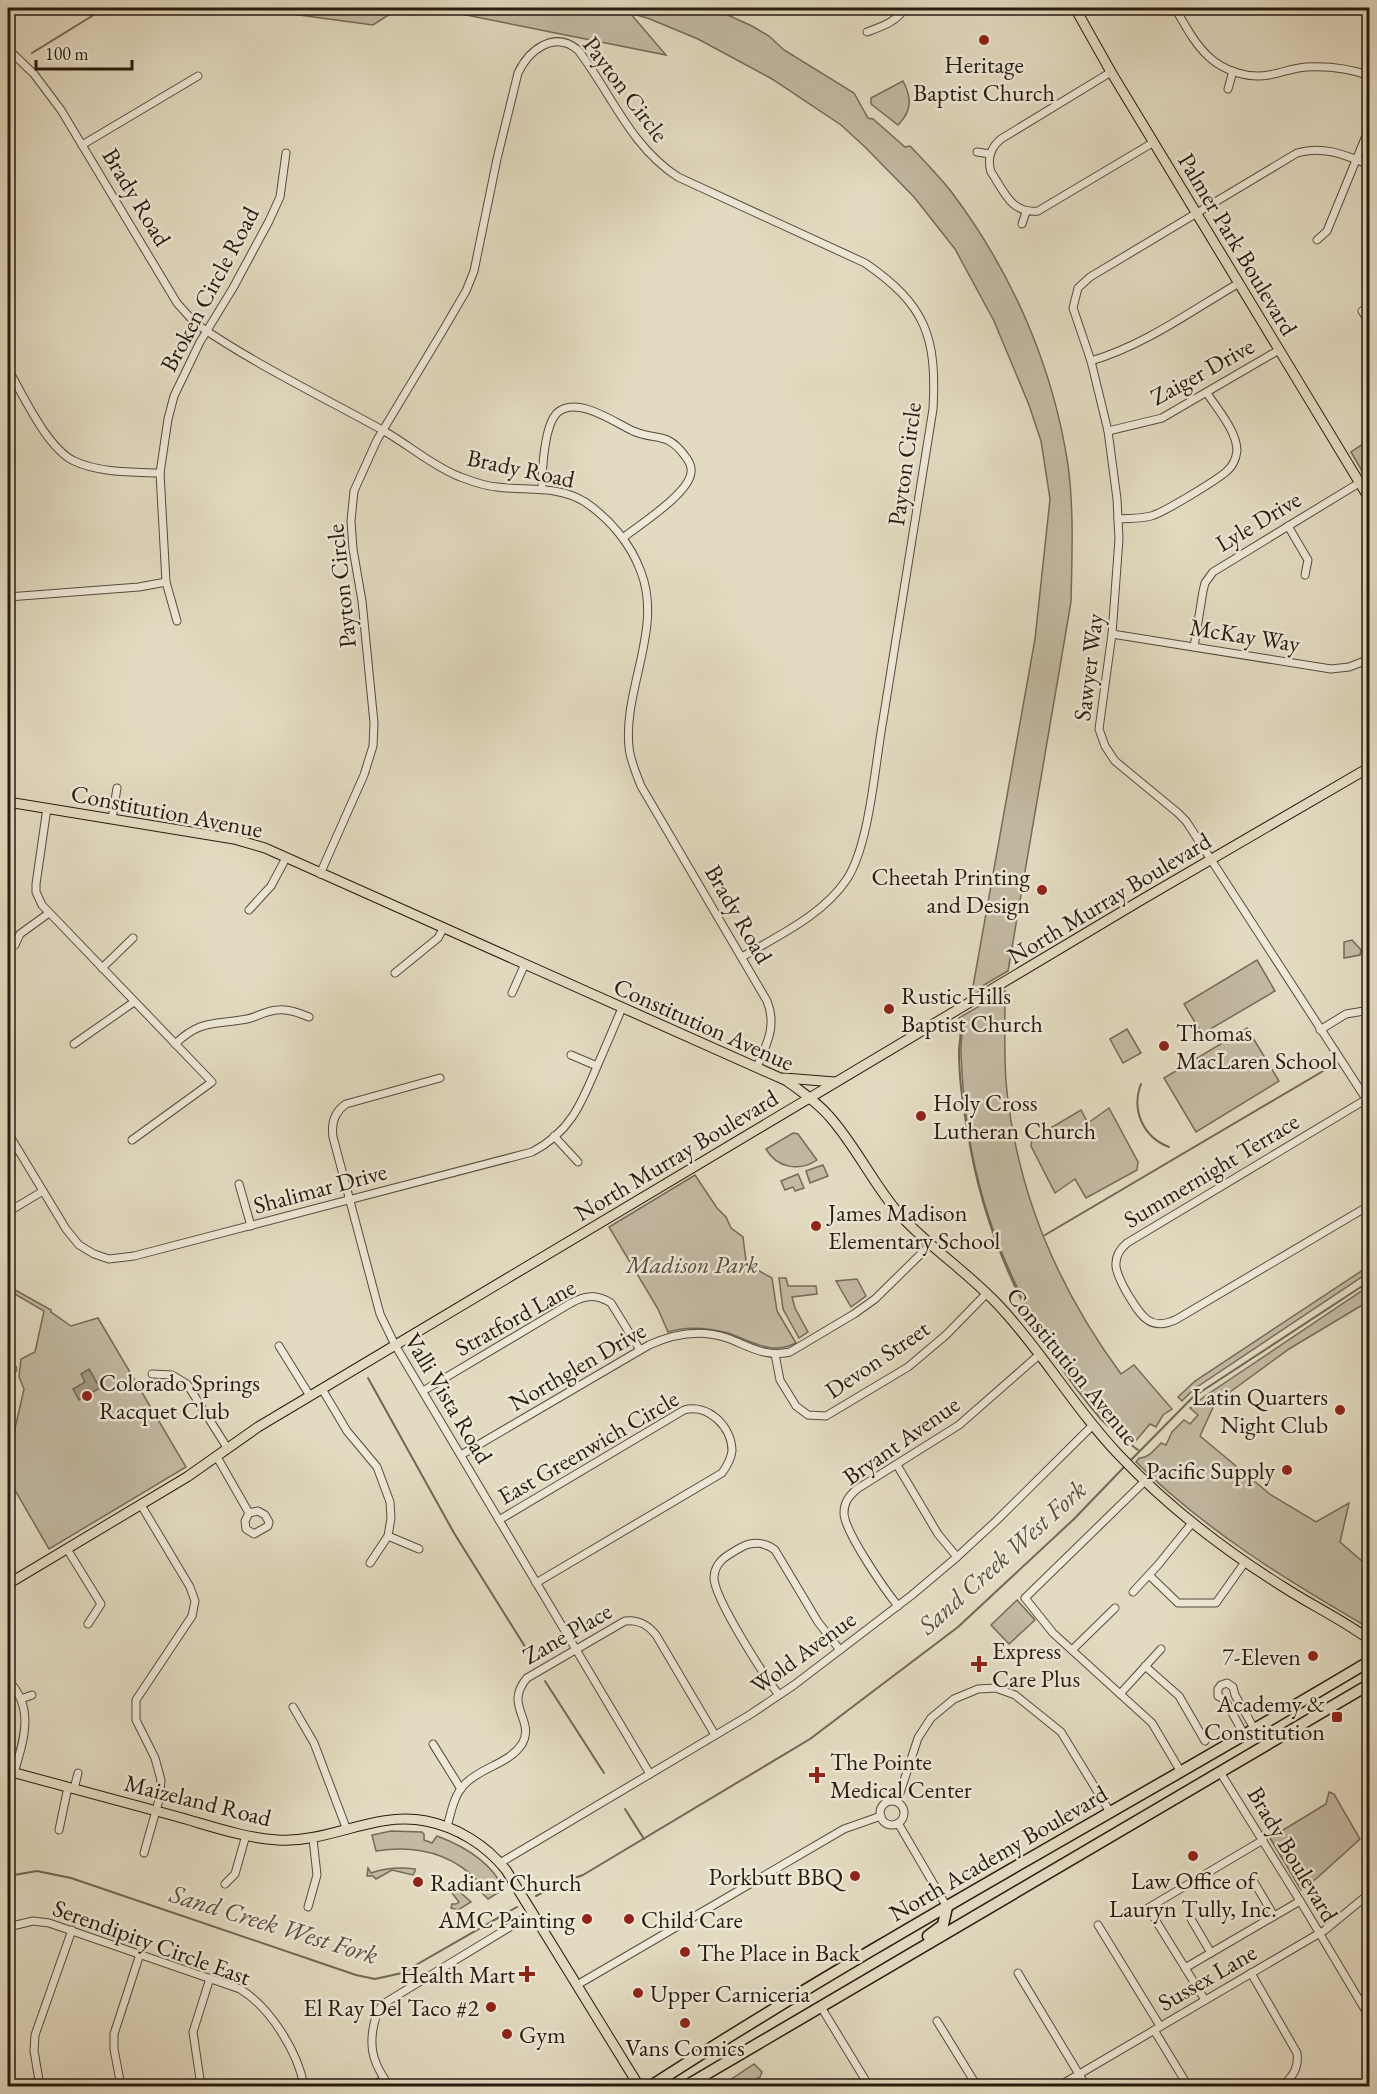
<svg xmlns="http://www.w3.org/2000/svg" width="1377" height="2094" viewBox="0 0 1377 2094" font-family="'EB Garamond',serif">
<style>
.green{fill:#c3baa3;stroke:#756a59;stroke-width:1.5}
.water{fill:#a39a84;stroke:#716755;stroke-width:1.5}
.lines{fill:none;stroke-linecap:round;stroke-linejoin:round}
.stream{stroke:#716755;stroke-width:2}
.minor-casing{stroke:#564b3c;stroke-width:9}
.major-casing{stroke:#271b0f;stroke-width:11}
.highway-casing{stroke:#271b0f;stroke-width:13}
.minor{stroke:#ede8d7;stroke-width:7}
.major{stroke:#e3dbc1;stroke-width:9}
.highway{stroke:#e3dbc1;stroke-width:10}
.poi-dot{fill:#8f2418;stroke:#ede8d7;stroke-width:2}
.labels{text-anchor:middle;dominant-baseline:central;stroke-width:5;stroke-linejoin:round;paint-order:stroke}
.poi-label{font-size:24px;fill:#271b0f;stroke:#ede8d7;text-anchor:start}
.street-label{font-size:24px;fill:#271b0f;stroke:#ede8d7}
.park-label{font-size:24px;font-style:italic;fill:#564b3b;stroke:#ede8d7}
.water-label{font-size:26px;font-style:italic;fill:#594e3e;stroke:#ede8d7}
</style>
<rect width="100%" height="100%" fill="#e3dbc1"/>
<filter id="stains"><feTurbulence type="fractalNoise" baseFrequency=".00333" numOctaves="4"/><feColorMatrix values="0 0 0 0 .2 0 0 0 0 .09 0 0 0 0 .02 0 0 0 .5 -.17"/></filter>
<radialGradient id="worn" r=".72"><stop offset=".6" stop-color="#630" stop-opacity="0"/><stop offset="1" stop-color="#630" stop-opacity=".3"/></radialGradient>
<!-- green -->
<g class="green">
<path d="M247,8H414L413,15L393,12L373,25Z"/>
<path d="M431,8H685L707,14L711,8H719L723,13L752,26L769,36L784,50L854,93L868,118L873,119L905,147L910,146C924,161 940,177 953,194C1012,273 1053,366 1068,465C1074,510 1072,556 1071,602L1008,971L972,992L1035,639L1050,499L1041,441L1029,405L994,321L955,249L914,197L865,147L841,125L772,79L698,39L650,19L630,13L666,55Z"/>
<path d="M903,81C912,98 912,111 898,125L871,104V98Z"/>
<path d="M1369,440V483L1351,452Z"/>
<path d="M1352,940L1361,950L1360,955L1344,958V942Z"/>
<path d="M1257,960L1275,991L1202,1034L1184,1004Z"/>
<path d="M1005,991C1005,1021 1004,1052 1006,1082C1016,1191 1057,1287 1121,1374L1134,1365L1172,1409L1163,1415L1156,1427L1150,1424L1133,1444C1046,1371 985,1242 968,1130C964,1105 962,1079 961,1053C960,1040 965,1030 959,1018Z"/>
<path d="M1247,1028L1279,1081L1196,1132L1164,1078Z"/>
<path d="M1127,1029L1141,1053L1123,1063L1110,1039Z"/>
<path d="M1109,1108L1138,1162L1137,1170L1086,1198L1075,1179L1055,1193L1031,1146L1032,1139L1081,1110L1088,1123Z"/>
<path d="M793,1133L798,1134L817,1160C799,1172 777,1168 766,1149Z"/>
<path d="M823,1165L828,1176L810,1183L806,1171Z"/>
<path d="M798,1174L804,1188L795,1191L793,1187L785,1190L781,1181Z"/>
<path d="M695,1175L717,1208L726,1217L731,1228L743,1237L746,1261L752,1267L772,1278L777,1311L796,1343C771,1356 752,1341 728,1333C709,1328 687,1326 668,1332L658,1309L609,1227Z"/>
<path d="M1369,1266V1272L1194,1389L1182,1401L1178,1397L1195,1381Z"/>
<path d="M779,1278H786L788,1286H816L817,1294L792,1297L795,1308L808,1332L799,1338L783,1309Z"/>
<path d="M857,1279L866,1296L851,1307L836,1281Z"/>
<path d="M8,1286L51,1310V1312L71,1326L98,1318L186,1467L49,1549L8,1478V1459L24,1389L19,1377L21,1359L35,1352L44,1311L8,1290Z"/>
<path d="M1369,1286V1301L1289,1349L1215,1403L1200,1436L1271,1495L1316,1522L1349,1503L1340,1542L1369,1567V1628C1286,1580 1205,1530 1136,1462L1139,1458C1148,1459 1155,1449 1161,1443L1166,1445L1172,1432L1184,1420L1190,1424L1198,1415L1190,1408L1205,1396Z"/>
<path d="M1017,1600L1035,1620L1009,1644L991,1625Z"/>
<path d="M1329,1792L1334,1794L1360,1839L1317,1878L1301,1890L1270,1838L1326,1804Z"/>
<path d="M391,1831L422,1832L424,1834V1840L432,1843L437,1836C464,1846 491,1862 504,1889L488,1899L474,1885L477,1880C449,1852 414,1845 376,1851L372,1835Z"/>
<path d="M368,1868L371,1873C385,1868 400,1867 415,1869V1871L413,1875L392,1870L376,1879L373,1876H367Z"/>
<path d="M453,1886L471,1902L458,1910L451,1908L452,1904H456L459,1902L449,1889Z"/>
<path d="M754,2064L762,2072L760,2077L742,2086H721Z"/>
</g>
<!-- water -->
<path class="water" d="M89,1369L100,1388L79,1400L73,1389L85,1382L81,1374Z"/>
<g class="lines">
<!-- stream -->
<g class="stream">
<path d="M32,53L105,8"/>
<path d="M960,1025C962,1033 959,1043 959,1052C959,1078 963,1107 968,1133C984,1237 1031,1338 1100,1418C1111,1430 1125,1440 1138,1450"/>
<path d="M1141,1084C1131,1110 1143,1137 1169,1147"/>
<path d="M1045,1235L1330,1067"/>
<path d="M368,1378L454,1533L534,1661"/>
<path d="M1130,1461L1193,1397L1370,1281"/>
<path d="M545,1681L604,1773"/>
<path d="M625,1809L644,1839"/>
<path d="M8,1876L37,1871L71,1878L356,1975L375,1979L402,1973L517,1907"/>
<path d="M536,1896L558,1884L583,1875L810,1739L958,1627L1074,1519L1126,1465"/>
</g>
<defs>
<g id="minor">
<path d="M1175,8C1185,25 1194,43 1209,57C1224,71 1249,79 1269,75C1281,73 1293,68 1306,67C1327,66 1349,68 1370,76"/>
<path d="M867,32C883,26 896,22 905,8"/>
<path d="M8,49L34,74L61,110L177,303L195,323C254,364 321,396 384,431C409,445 431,465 458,476C471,481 483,486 497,487C527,491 558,485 585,502C610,519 631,544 641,572C663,629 623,689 629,747C630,760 636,773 641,786L767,1001C777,1025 767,1044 757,1067"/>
<path d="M1111,72L1001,139C991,147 987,159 991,172C1004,191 1011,214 1038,211L1154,142"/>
<path d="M1228,89L1233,71"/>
<path d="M82,145L198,76"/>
<path d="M977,152L990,154"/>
<path d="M1370,165C1345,155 1323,145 1297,153L1090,277L1078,288L1073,308L1091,361L1108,431L1117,499L1119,539L1112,634L1099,729L1105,746L1115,761L1178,813L1186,821L1370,1105"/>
<path d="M1022,224L1026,212"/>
<path d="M1317,240L1327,231L1370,126"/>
<path d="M1370,306L1362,311L1370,324"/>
<path d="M1091,361C1145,345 1191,311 1239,283"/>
<path d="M8,369C23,395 47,448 74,461C100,473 132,472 160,473"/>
<path d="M1108,431L1162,418L1279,350"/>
<path d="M542,489C542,471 544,426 557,413C576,395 614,422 633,431C656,441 667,431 685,456C689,461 692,466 691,472C690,493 639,525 623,538"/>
<path d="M1118,519C1129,518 1140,519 1151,516C1163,513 1217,480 1227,471C1233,466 1236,458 1237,451C1237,431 1217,409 1207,393"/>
<path d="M1288,526L1308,560L1305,575"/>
<path d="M8,597L139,587L166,582"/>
<path d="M177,621L166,582L160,473L168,419L174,396L200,342L233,288L269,221L280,197L286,153"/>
<path d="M1112,634L1331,669L1349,667L1370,659"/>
<path d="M1194,647L1203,591L1205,583L1213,572L1359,483"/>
<path d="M47,808L36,884V892L42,905L212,1082L132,1140"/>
<path d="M112,819L117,788"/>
<path d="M320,874L364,775L373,746L374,723L362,601L353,549L351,521L354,491L377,440L442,332L466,291L474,271L497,159L518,73C529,50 554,30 578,50C611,93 630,146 678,177L865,263C926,305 937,337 933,409C916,513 900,616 883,720C875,764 870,843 847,879C822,916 779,935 742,957"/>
<path d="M249,910L271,886L286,858"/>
<path d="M15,945L20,934L49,913"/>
<path d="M102,968L133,938"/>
<path d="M395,973L438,938L443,929"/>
<path d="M512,993L524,966"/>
<path d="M1320,1030L1346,1014L1370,1010"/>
<path d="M74,1044L134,1002"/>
<path d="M175,1044C201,1019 214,1025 247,1019C257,1017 267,1010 278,1010C289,1009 299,1013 309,1017"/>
<path d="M571,1055L597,1066"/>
<path d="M440,1078L346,1104C334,1112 331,1123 333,1137L380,1314L395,1345L650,1774"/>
<path d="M1365,1100L1127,1243C1108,1259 1117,1275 1127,1293C1140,1314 1149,1333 1177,1319L1370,1205"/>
<path d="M8,1133L66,1229L79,1245L94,1254L109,1259L134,1256L532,1152C571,1132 582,1102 598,1064C606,1046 614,1027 622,1008"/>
<path d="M554,1136L578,1162"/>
<path d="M239,1184L251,1226"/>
<path d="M8,1212L43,1191"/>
<path d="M279,1346L310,1396"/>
<path d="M775,1354L780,1380L796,1406L808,1415L826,1416L908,1367L946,1335L987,1293"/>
<path d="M8,1369H13"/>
<path d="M152,1374L172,1375L187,1384L228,1449"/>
<path d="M322,1389L347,1431L377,1467L390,1502L391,1518L388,1536L370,1563"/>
<path d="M423,1391L571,1303C586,1295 596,1294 611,1303L640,1350"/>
<path d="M461,1455L649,1345C673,1334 701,1329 727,1338C749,1346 765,1358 790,1352L854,1314L875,1299L930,1245"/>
<path d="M217,1457L249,1513L245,1521L246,1529L254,1534L268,1526L269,1522L265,1515L258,1511L249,1513"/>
<path d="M897,1465L938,1534L957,1557"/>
<path d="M1145,1481L1025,1598L1053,1633L1152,1723L1181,1772"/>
<path d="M141,1505L190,1587L195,1601L192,1616L136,1700V1720L155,1758L161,1780L159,1800L144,1853"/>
<path d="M499,1520L684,1410C708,1403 732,1427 732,1451C731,1459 727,1466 722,1473L536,1583"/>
<path d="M388,1536L419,1549"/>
<path d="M67,1549L101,1604L88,1624"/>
<path d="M1149,1575L1178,1603H1216L1245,1562"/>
<path d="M1133,1592L1158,1565L1192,1523"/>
<path d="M898,1606C885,1590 844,1531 844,1513C844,1502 849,1496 857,1489L959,1425L1040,1354"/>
<path d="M1072,1650L1115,1608"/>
<path d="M1145,1666L1179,1696L1205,1741"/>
<path d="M8,1680C35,1708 24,1739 14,1773"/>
<path d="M1120,1694L1161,1649"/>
<path d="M779,1695C765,1677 713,1597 714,1577C715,1561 728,1555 740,1548C752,1541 765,1542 775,1550L818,1622L840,1650"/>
<path d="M21,1699L32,1695"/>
<path d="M293,1707L314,1743L347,1830"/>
<path d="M1245,1736L1225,1700L1218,1696V1689L1221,1685L1227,1683L1233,1687L1235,1695L1255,1730"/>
<path d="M433,1744L461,1789"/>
<path d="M1220,1772L1305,1909L1370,2018"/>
<path d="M74,1789L78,1773"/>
<circle cx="892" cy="1813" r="12"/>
<path d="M897,1802L918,1738L931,1718L954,1699L978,1689L996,1688L1015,1695L1061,1732L1110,1812"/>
<path d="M898,1823L947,1907"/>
<path d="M447,1827C451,1813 454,1794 465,1784C481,1767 509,1764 522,1744C536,1720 503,1706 527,1678L625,1621C639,1619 648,1625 656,1635L715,1735"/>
<path d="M59,1830L68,1787"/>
<path d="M500,1863L751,1714L794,1685L912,1595L957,1557L996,1521L1093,1425"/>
<path d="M1254,1882L1274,1916"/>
<path d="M225,1884L235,1874L246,1835"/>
<path d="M308,1907L317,1875L313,1839"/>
<path d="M1191,1919L1211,1953"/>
<path d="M1098,1925L1160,2026"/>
<path d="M8,1927L33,1921L49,1923L240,1989C270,2007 298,2052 304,2086"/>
<path d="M1185,1968L1300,1901"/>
<path d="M1018,1973L1086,2086"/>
<path d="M1251,1973L1297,2053C1299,2068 1293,2078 1281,2086"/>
<path d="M577,1985L844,1829L881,1816"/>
<path d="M1205,2000L1148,1908L1263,1840"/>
<path d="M821,2007L869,2086"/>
<path d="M937,2021L977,2086"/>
<path d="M1154,2030L1188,2086"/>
<path d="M40,2086L34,2051L35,2035L72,1930"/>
<path d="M121,2086L114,2049V2034L140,1954"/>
<path d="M201,2086L193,2032L210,1978"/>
<path d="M372,2086L384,2079"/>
<path d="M389,2086C384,2078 378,2070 375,2060C369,2044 372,2018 383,2004L533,1913"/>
<path d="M1059,2086L1325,1930L1370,1893"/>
</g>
<g id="major">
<path d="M1075,8L1111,72L1370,500"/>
<path d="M8,802L234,839L265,848L787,1081C802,1092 817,1102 829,1116C856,1146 873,1184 900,1215C932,1250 972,1275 1003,1310C1045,1356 1076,1410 1119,1455C1168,1507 1224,1550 1285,1588C1313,1606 1343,1620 1370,1640"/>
<path d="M784,1078L835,1082"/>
<path d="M8,1584L187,1477L258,1427L1143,899L1370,767"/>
<path d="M8,1771C63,1786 119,1801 175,1816C208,1825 243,1838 278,1840C330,1843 374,1811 426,1821C457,1827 486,1845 506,1870L639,2086"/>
</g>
<g id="highway">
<path d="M928,1936L943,1925L947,1907"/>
<path d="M651,2086C885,1935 1131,1804 1370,1661"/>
<path d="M686,2086L1370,1684"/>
</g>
</defs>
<!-- minor casing -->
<use href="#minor" class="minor-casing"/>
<!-- major casing -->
<use href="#major" class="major-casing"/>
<!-- highway casing -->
<use href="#highway" class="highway-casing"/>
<!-- minor -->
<use href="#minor" class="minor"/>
<!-- major -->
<use href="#major" class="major"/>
<!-- highway -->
<use href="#highway" class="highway"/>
</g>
<!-- markers -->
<g class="poi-dot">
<circle cx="984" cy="40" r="6"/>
<circle cx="1042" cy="890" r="6"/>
<circle cx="889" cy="1009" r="6"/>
<circle cx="1164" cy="1046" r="6"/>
<circle cx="921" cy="1116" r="6"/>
<circle cx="816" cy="1226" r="6"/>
<circle cx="87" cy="1396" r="6"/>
<circle cx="1340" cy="1410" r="6"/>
<circle cx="1287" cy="1470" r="6"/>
<circle cx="1313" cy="1656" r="6"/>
<path d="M976 1655h6v6h6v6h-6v6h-6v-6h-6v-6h6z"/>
<rect x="1331" y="1711" width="12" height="12" rx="3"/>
<path d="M814 1766h6v6h6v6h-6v6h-6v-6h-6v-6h6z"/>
<circle cx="1193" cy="1856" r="6"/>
<circle cx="855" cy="1876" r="6"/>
<circle cx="418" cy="1882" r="6"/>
<circle cx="587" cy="1919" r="6"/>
<circle cx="629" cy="1919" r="6"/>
<circle cx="685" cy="1952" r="6"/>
<path d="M524 1965h6v6h6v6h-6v6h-6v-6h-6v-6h6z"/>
<circle cx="638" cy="1993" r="6"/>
<circle cx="491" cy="2007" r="6"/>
<circle cx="685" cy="2023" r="6"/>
<circle cx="507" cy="2034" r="6"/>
</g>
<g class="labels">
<!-- poi labels -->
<g class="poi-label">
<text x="984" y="64" text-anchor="middle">Heritage<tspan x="984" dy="28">Baptist Church</tspan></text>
<text x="1030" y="876" text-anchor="end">Cheetah Printing<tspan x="1030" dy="28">and Design</tspan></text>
<text x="901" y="995">Rustic Hills<tspan x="901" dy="28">Baptist Church</tspan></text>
<text x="1176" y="1032">Thomas<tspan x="1176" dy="28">MacLaren School</tspan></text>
<text x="933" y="1102">Holy Cross<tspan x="933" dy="28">Lutheran Church</tspan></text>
<text x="828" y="1212">James Madison<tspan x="828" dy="28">Elementary School</tspan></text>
<text x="99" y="1382">Colorado Springs<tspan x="99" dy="28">Racquet Club</tspan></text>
<text x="1328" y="1396" text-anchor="end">Latin Quarters<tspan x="1328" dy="28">Night Club</tspan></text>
<text x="1275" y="1470" text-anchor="end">Pacific Supply</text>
<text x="992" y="1650">Express<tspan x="992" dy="28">Care Plus</tspan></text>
<text x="1301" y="1656" text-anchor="end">7-Eleven</text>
<text x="1325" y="1703" text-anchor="end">Academy &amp;<tspan x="1325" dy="28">Constitution</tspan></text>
<text x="830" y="1761">The Pointe<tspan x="830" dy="28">Medical Center</tspan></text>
<text x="843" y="1876" text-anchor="end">Porkbutt BBQ</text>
<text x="1193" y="1880" text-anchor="middle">Law Office of<tspan x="1193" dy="28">Lauryn Tully, Inc.</tspan></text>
<text x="430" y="1882">Radiant Church</text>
<text x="575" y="1919" text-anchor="end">AMC Painting</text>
<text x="641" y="1919">Child Care</text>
<text x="697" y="1952">The Place in Back</text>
<text x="515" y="1974" text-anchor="end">Health Mart</text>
<text x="650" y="1993">Upper Carniceria</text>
<text x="479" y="2007" text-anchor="end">El Ray Del Taco #2</text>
<text x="519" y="2034">Gym</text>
<text x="685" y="2047" text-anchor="middle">Vans Comics</text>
</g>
<!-- street labels -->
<g class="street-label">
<text transform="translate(626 89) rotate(53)">Payton Circle</text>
<text transform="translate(137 197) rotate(59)">Brady Road</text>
<text transform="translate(1238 244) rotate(59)">Palmer Park Boulevard</text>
<text transform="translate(209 289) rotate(-62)">Broken Circle Road</text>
<text transform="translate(1202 371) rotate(-29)">Zaiger Drive</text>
<text transform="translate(904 464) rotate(-82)">Payton Circle</text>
<text transform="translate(521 468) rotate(12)">Brady Road</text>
<text transform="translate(1258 521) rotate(-31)">Lyle Drive</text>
<text transform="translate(341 586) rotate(-96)">Payton Circle</text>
<text transform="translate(1245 635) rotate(9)">McKay Way</text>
<text transform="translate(1088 667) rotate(-83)">Sawyer Way</text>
<text transform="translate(167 811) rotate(11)">Constitution Avenue</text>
<text transform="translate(1109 898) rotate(-31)">North Murray Boulevard</text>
<text transform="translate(739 914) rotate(60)">Brady Road</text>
<text transform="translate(704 1024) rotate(24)">Constitution Avenue</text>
<text transform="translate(676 1155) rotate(-31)">North Murray Boulevard</text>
<text transform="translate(1211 1170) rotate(-31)">Summernight Terrace</text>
<text transform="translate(320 1188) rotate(-15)">Shalimar Drive</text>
<text transform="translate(515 1317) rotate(-29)">Stratford Lane</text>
<text transform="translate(877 1359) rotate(-34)">Devon Street</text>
<text transform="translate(577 1366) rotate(-30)">Northglen Drive</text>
<text transform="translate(1073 1366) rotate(51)">Constitution Avenue</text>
<text transform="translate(449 1398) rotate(59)">Valli Vista Road</text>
<text transform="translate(901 1440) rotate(-35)">Bryant Avenue</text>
<text transform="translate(588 1447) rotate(-30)">East Greenwich Circle</text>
<text transform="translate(567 1633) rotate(-30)">Zane Place</text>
<text transform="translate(803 1652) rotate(-36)">Wold Avenue</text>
<text transform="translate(198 1800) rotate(14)">Maizeland Road</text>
<text transform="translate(998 1853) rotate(-30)">North Academy Boulevard</text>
<text transform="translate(1293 1854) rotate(59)">Brady Boulevard</text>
<text transform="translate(152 1942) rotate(20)">Serendipity Circle East</text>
<text transform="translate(1207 1977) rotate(-30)">Sussex Lane</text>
</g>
<!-- park labels -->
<g class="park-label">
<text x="692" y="1264">Madison Park</text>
</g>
<!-- water labels -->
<g class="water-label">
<text transform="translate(1002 1557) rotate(-42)">Sand Creek West Fork</text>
<text transform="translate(274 1924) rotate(17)">Sand Creek West Fork</text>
</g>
</g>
<!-- margin -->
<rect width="1377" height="2094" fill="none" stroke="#e3dbc1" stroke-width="30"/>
<rect x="9" y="9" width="1359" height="2076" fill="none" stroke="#271b0f" stroke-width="3"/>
<rect x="15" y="15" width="1347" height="2064" fill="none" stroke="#271b0f" stroke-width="1.5"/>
<!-- scale -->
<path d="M36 60v9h96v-9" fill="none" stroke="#271b0f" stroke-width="3"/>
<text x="45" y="60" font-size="18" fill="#271b0f" stroke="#ede8d7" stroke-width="4.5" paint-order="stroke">100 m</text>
<rect width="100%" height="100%" filter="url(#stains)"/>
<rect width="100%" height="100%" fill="url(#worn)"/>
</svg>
